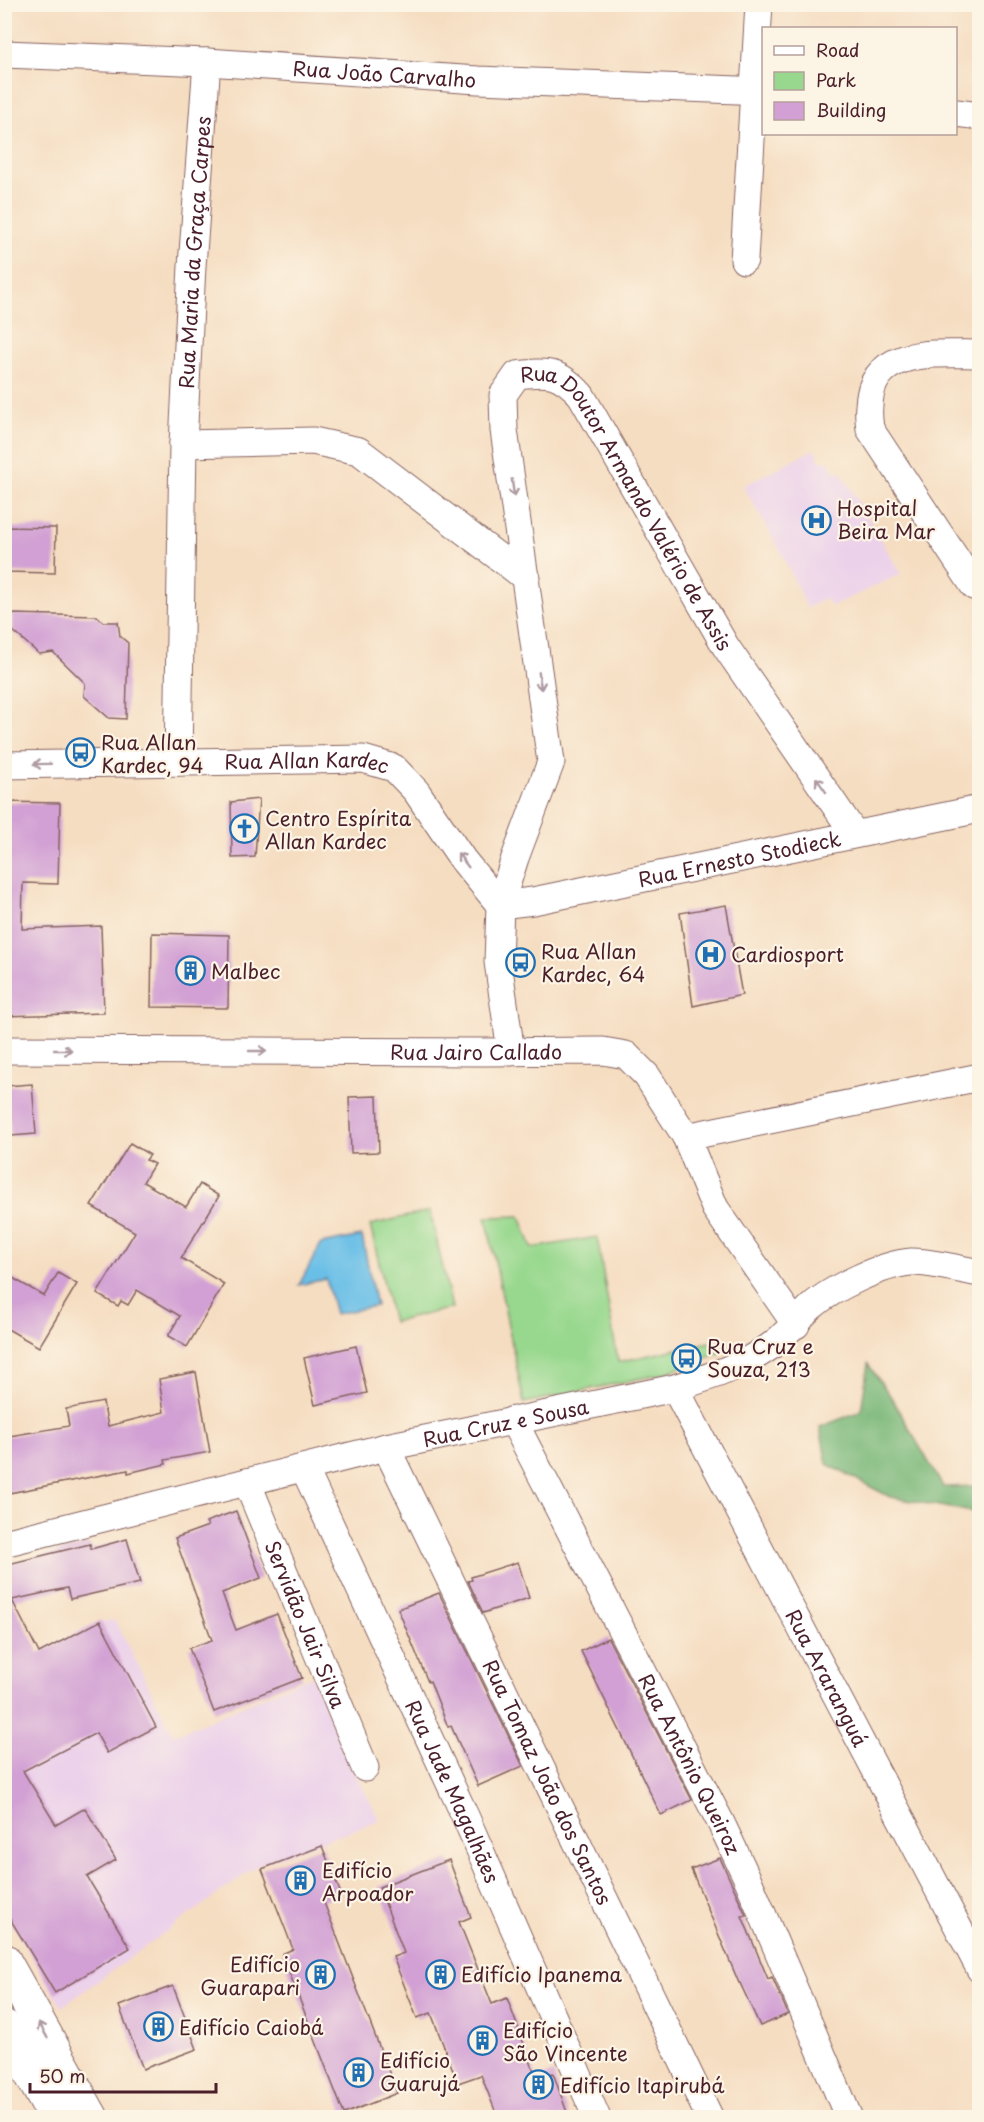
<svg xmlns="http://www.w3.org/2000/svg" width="984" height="2122" viewBox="0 0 984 2122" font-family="'Playpen Sans',sans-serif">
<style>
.built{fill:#ecd1ea}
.green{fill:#98d88e;stroke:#717c5c;stroke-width:1.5}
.forest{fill:#7ab879;stroke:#626c52;stroke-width:1.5}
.water{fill:#6bbfe7;stroke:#5a6f89;stroke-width:1.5}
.building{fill:#d2a0d4}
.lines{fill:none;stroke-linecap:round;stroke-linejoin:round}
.minor-casing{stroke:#866260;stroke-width:29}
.major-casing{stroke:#866260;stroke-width:35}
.minor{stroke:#fff;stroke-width:27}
.major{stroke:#fff;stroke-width:33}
.oneway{stroke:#ae9aa0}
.labels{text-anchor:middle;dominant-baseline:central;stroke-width:4.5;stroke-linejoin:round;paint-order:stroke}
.street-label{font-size:20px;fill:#4a1f2b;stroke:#fcf5e5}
.poi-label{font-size:20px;fill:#4a1f2b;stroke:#fcf5e5;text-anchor:start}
</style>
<rect width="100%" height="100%" fill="#fcf5e5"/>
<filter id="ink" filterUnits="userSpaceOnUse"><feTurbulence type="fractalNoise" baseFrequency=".0167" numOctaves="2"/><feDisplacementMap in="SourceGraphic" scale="12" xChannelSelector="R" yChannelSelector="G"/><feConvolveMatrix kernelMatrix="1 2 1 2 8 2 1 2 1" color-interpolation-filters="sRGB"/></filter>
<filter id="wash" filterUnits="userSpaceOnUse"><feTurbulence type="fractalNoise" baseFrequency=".008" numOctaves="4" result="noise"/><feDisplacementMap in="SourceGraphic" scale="24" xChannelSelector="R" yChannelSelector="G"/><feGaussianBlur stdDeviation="1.35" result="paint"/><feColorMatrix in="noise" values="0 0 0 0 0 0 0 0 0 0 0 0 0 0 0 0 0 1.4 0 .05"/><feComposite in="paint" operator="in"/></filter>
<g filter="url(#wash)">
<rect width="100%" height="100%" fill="#f5ddc1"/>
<!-- built -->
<g class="built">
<path d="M814,449L820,460L829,462L833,471L841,472L901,574L832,606L825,598L807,608L782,554L743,486Z"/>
<path d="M99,1621H115L174,1735L312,1676L346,1757L380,1820L258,1865L62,2007L5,1913V1781L84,1740L40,1652Z"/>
</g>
<!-- green -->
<g class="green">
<path d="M430,1211L452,1308L393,1322L370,1225Z"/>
<path d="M520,1216L532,1248L597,1237L618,1362L709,1342L722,1352L662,1374L524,1403L486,1217Z"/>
</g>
<!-- forest -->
<path class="forest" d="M868,1364L891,1397L943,1487L979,1486V1513L890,1497L827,1464L820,1427L861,1411Z"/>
<!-- water -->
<path class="water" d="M362,1236L376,1306L335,1314L326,1279L299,1285L321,1244Z"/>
<g id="blocks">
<!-- building -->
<g class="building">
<path d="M4,527L56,528L55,573L4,572Z"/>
<path d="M12,614L97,616L103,622H118L120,636L128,643L126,719L109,718L84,696L85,683L53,652L39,654L12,630Z"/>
<path d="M259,799L255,857L232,858L231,802Z"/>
<path d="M4,802L60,803L58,884L23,883L22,929L101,926L104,1013L4,1016Z"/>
<path d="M726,905L742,995L693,1006L680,913Z"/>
<path d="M152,933L229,935L228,1008L151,1007Z"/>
<path d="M32,1084L36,1134L11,1136L6,1086Z"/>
<path d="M377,1096L379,1152L351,1153L349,1097Z"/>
<path d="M130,1143L150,1155L146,1160L154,1164L143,1182L186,1207L200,1184L219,1196L181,1258L224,1284L187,1347L168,1336L180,1316L137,1290L128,1305L121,1301L118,1306L97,1294L135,1232L91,1206Z"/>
<path d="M4,1273L44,1296L58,1273L77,1284L39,1347L4,1327Z"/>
<path d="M356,1346L367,1393L315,1405L304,1358Z"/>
<path d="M196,1372L210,1452L165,1460L166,1464L128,1473V1470L4,1494V1437L69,1426L66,1409L103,1402L108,1426L164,1412L159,1379Z"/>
<path d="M236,1511L261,1578L222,1593L236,1630L277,1614L302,1678L214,1712L189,1648L212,1640L175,1538L208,1526L206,1522Z"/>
<path d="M127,1539L140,1583L70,1599L67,1588L12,1600L39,1653L100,1621L156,1727L107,1753L96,1733L23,1771L56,1825L85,1808L116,1860L87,1877L130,1948L55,1993L4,1909V1565L90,1544L91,1549Z"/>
<path d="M518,1562L529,1598L483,1613L468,1581L472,1580L471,1577Z"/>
<path d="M439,1593L523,1766L478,1786L451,1726L448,1727L430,1681L428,1682L398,1609Z"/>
<path d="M608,1638L692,1800L661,1815L581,1651Z"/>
<path d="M322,1846L341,1894L323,1900L397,2093L344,2114L282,1954L293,1949L262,1869Z"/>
<path d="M720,1858L746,1915L742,1916L768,1979L772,1977L788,2014L760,2026L740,1983H739L691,1869Z"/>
<path d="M449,1860L471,1917L459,1922L492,2004L507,1998L537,2079L553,2073L569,2118H498L481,2075L458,2083L431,2013L417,2018L393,1957L404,1953L379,1887Z"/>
<path d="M173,1986L197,2049L143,2069L119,2006Z"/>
</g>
</g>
</g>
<g filter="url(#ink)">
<use href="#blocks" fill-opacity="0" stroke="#866260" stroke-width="1.5"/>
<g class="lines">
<defs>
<g id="minor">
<path id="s1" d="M4,54L207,62L478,80L764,91"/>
<path d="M956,113L980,116"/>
<path d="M744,260L759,4"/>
<path d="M980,354C937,354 871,346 869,406C868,413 869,421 870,429L974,586L980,585"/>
<path id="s2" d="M183,444L192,266L207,62"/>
<path d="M178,762L183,444L313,441L359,451L526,578"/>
<path id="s3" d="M4,765L363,759L394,768L416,791L463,860L500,905"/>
<path id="s4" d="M500,905L533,901L980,809"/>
<path id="s5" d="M4,1050L483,1052L603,1051L626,1055L647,1076L686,1137L715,1208L796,1325"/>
<path id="s6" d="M511,1052L498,962L500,905L515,858L551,762L504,430L503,395L517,375C549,371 559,371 581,395L726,647L854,833"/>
<path d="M686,1137L980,1077"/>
<path id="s7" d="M675,1388L980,1969"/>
<path id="s8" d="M513,1420L721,1823L748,1880L849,2118"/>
<path id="s9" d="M386,1447L710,2118"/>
<path id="s10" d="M304,1468L466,1818L597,2118"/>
<path id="s11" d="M247,1482L365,1768"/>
<path id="s12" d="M4,1543L386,1447L675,1388C708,1377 739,1368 768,1348C785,1337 796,1321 811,1307C832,1288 883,1264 911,1262C928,1261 962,1270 980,1273"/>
</g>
<g id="major">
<path d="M4,1960L92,2118"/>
<path d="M4,2026L55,2118"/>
</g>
</defs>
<!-- minor casing -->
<use href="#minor" class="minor-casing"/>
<!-- major casing -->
<use href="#major" class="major-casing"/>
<!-- minor -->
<use href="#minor" class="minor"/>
<!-- major -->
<use href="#major" class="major"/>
</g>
<!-- one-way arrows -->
<defs><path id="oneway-shaft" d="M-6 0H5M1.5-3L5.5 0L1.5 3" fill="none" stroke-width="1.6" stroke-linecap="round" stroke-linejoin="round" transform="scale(1.5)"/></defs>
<g class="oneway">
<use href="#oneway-shaft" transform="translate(513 488) rotate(82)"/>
<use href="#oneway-shaft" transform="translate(540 681) rotate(82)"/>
<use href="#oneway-shaft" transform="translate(42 764) rotate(179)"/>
<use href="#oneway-shaft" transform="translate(821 785) rotate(-125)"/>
<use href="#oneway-shaft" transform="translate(463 860) rotate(-127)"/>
<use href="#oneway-shaft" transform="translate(63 1050)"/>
<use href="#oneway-shaft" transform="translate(258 1051)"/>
<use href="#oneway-shaft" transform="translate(43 2030) rotate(-119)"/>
</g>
</g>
<!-- icons -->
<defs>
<symbol id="hospital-ring" viewBox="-11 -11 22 22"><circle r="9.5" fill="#fcf5e5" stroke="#1f6fb2" stroke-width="1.5"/><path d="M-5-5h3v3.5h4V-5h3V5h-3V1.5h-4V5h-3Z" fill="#1f6fb2"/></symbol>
<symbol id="bus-ring" viewBox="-11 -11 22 22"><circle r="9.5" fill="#fcf5e5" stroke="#1f6fb2" stroke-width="1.5"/><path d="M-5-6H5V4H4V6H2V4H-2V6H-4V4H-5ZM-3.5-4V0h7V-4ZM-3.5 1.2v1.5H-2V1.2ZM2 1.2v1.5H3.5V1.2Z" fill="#1f6fb2"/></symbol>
<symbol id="church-ring" viewBox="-11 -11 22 22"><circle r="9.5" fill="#fcf5e5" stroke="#1f6fb2" stroke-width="1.5"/><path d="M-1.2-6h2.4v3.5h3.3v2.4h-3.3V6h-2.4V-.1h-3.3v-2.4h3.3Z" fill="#1f6fb2"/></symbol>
<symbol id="building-ring" viewBox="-11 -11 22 22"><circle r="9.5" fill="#fcf5e5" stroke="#1f6fb2" stroke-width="1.5"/><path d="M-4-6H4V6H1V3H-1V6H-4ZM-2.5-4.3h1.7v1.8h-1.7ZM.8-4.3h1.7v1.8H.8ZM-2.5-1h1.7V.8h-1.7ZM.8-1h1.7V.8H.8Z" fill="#1f6fb2"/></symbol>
</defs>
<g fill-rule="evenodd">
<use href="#hospital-ring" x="800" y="504" width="33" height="33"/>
<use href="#bus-ring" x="64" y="736" width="33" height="33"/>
<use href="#church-ring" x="228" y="812" width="33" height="33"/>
<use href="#hospital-ring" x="694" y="938" width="33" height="33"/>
<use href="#bus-ring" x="504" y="946" width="33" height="33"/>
<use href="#building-ring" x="174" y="954" width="33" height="33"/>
<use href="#bus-ring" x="670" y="1342" width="33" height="33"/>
<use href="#building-ring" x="284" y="1864" width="33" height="33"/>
<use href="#building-ring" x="424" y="1958" width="33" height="33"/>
<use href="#building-ring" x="304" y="1958" width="33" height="33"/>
<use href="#building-ring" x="142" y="2010" width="33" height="33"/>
<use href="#building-ring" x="466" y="2024" width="33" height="33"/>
<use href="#building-ring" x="342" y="2056" width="33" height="33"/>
<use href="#building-ring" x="522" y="2068" width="33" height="33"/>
</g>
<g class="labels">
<!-- street labels -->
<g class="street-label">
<text stroke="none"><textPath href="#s1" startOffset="381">Rua João Carvalho</textPath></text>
<text stroke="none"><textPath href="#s2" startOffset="192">Rua Maria da Graça Carpes</textPath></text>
<text stroke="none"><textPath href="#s6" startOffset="878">Rua Doutor Armando Valério de Assis</textPath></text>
<text stroke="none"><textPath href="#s3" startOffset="303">Rua Allan Kardec</textPath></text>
<text stroke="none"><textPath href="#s4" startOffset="244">Rua Ernesto Stodieck</textPath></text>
<text stroke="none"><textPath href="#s5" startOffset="472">Rua Jairo Callado</textPath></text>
<text stroke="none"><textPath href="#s12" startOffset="516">Rua Cruz e Sousa</textPath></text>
<text stroke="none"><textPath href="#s11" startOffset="154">Servidão Jair Silva</textPath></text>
<text stroke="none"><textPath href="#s7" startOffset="327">Rua Araranguá</textPath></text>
<text stroke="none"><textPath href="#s8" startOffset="387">Rua Antônio Queiroz</textPath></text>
<text stroke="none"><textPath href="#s9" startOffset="372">Rua Tomaz João dos Santos</textPath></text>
<text stroke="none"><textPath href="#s10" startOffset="356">Rua Jade Magalhães</textPath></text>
</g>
<!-- poi labels -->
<g class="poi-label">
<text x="837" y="508">Hospital<tspan x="837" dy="23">Beira Mar</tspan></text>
<text x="101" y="742">Rua Allan<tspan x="101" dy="23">Kardec, 94</tspan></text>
<text x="265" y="818">Centro Espírita<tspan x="265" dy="23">Allan Kardec</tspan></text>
<text x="541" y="951">Rua Allan<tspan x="541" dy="23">Kardec, 64</tspan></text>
<text x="731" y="954">Cardiosport</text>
<text x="211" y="971">Malbec</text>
<text x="707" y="1346">Rua Cruz e<tspan x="707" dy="23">Souza, 213</tspan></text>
<text x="322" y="1870">Edifício<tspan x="322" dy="23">Arpoador</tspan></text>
<text x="300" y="1964" text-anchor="end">Edifício<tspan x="300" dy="23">Guarapari</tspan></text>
<text x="461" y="1974">Edifício Ipanema</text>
<text x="179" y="2027">Edifício Caiobá</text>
<text x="503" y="2030">Edifício<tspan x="503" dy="23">São Vincente</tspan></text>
<text x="380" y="2060">Edifício<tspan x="380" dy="23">Guarujá</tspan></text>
<text x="560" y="2085">Edifício Itapirubá</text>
</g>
</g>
<!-- margin -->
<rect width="984" height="2122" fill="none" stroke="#fcf5e5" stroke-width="24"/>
<!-- legend -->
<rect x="762" y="27" width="195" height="108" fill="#fcf5e5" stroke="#b59f9b" stroke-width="1.5"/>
<rect x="774" y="46" width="30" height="9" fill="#ffffff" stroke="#b59f9b" stroke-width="1.5"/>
<text x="816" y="57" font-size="18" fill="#4a1f2b">Road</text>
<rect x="774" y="72" width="30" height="18" fill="#98d88e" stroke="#b59f9b" stroke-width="1.5"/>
<text x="816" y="87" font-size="18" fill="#4a1f2b">Park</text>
<rect x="774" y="102" width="30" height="18" fill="#d2a0d4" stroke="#b59f9b" stroke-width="1.5"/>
<text x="816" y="117" font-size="18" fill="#4a1f2b">Building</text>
<!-- scale -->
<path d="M30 2083v9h186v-9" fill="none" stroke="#4a1f2b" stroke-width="3"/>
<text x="39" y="2083" font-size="18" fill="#4a1f2b" stroke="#fcf5e5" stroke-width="4.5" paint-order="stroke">50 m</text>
</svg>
